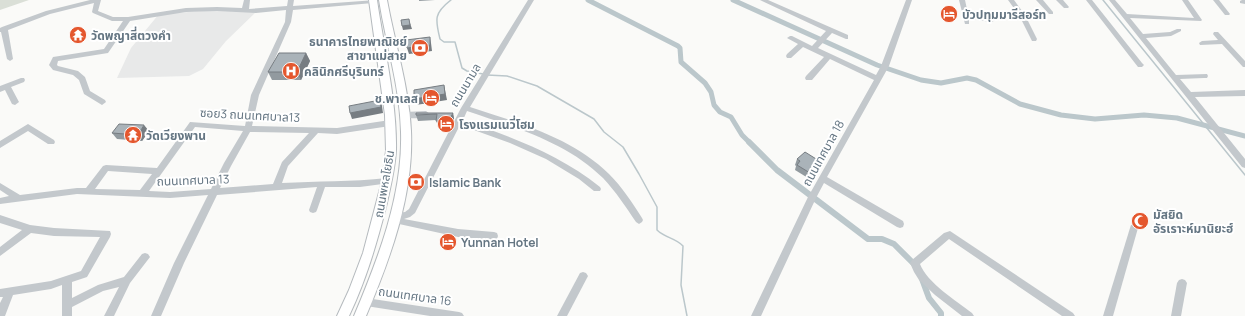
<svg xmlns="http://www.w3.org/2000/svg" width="1245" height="316" viewBox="0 0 1245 316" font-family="Manrope,'Noto Sans Thai',sans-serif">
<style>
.built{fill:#e8e9e9}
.green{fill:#dadfd7}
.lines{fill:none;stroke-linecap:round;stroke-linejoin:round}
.stream{stroke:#bbc7cb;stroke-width:1.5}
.canal-far1{stroke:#bbc7cb;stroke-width:5}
.canal{stroke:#bbc7cb;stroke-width:6}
.major-casing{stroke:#b5babe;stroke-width:2}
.minor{fill:#c3c8cc;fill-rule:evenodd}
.major{fill:#fff;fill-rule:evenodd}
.wall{fill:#929a9f}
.shaded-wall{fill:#777d82}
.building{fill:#aab3b9;stroke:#777d82}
.labels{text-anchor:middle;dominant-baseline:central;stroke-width:4;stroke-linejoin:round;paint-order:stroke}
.poi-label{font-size:12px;font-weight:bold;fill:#657683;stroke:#fff;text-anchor:start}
.street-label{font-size:12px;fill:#657683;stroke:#fff}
</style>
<rect width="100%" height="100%" fill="#fafaf8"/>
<!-- built -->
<path class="built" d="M218,10L256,12L226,41L203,69L189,76L117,78L131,48L159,14Z"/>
<!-- green -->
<path class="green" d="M0,0H29L0,10Z"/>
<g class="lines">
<!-- stream -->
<g class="stream">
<path d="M451,0C434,13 435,19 440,39L444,42H455L462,68L467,71L483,74"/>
<path d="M1103,0L1245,175"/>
<path d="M487,75L507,76L537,86L594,119L604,132L623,147L639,174L657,207V230C665,238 676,238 683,246L681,285L687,316"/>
</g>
<!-- canal-far1 -->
<g class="canal-far1">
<path d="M588,0L678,46L680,48L681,62L705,83L711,92L714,105L720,112L731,117L742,135L750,143"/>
<path d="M733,0L877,65L921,80L941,83L967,78L976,80L1020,104L1061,115L1095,119L1144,115L1177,118L1245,136"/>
</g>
<!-- canal -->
<g class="canal">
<path d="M749,142L777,170L868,239H882L894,244L916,266"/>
<path d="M922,279L929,298L941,313V316"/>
</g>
<defs>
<g id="major">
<path d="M369,0H377C384,48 397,102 396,150C395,170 390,189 386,207C376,246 366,280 349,316H337L349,290L363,253L382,181L386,151L385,115Z"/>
<path d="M379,0H387C395,44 409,87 411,131C414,195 390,259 366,316H354C378,259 403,195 401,132C400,87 386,44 379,0Z"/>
</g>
</defs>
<!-- major casing -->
<use href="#major" class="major-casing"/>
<!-- minor -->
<g class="minor">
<path d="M90,0H101L98,11L113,17H128L186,8L217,7L242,8L244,0H250L249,9L287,6L288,0H294L293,6L376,0L375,2L373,3L293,10L291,22L259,95L252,126L337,128L390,120L393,121L394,123L390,126L337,134L318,133L288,166L282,183C317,181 352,182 387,178L390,179L391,181L390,183L360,187H325L317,210L316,212L313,213L310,212L309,210L317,187L217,195L184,263L161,316H151L174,263L208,195L170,198L77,194L0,204V198L9,196L0,190V183L20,195L77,188H86L103,166L106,165L157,168L190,122L245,126L251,95L285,22L286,10L256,13L217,11L186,12L130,21L108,53L58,61L57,65L58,66L78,71L85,77L90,91L105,100L106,102L102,105L84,94L79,80L73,75L53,70L49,65L53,57L104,49L123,21H112L93,13L92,12L94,3L50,14L8,30L13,59L10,61L7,59L1,32H0V28L2,27L46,11ZM195,127L243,131L224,163L211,189L170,192L149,191ZM250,132L309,133L282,162L273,184L220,188L231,166ZM108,171L152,174L140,190L95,189Z"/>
<path d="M528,0H534L470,107C518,123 572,137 609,174C622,187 632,202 642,218L643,220L642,222L639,224L636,222C626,207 616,192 603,178C567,142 514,127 467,111L463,120C511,137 559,154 600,187L601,189L600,191H594L579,179L546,159L510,143L460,125L415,213L410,217L404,219L458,229L494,232L497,233L498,236L497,239L494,240L458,237L390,222L389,220L391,214L405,212L409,209L461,108Z"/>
<path d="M760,0H768L848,35V39H846L832,33L818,48L876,75L881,66L906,0H912L889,66L827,177L903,221L904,224L903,227L900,228L897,227L824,183L816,198L761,316H751L808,197L874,80L830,59L812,80H806L805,78L806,76L824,57L803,47L791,58H787L786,56L787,54L798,44L787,38L790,36H792L812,46L826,31Z"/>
<path d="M959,0H965L968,14L992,18L995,20L992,22L969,19V24H965Z"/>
<path d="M1008,0H1014L1025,15L1037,39L1036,41H1032L1019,15Z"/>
<path d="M1036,0H1043L1053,12V14H1049Z"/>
<path d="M1056,0H1063L1069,7L1068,8H1064Z"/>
<path d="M1086,0H1092L1142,63L1144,65L1142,67H1138Z"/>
<path d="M1109,0H1115L1127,14L1194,18L1182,0H1188L1202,20L1201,21L1130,18L1143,34L1170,32L1177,29H1181V31L1171,36L1146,38L1176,75L1207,74L1208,76L1207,78H1204L1180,79L1191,92L1245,90V96L1195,97L1245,159V168L1242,167Z"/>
<path d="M1213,0H1219L1230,14L1229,15H1225Z"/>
<path d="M1242,0H1245V4L1240,3V1Z"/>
<path d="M1214,32H1218L1245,61V67H1243L1222,44L1200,45L1199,43L1202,41L1218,40L1213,34Z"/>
<path d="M21,78H24L25,80L24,82L11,87L19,102L15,105L12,104L5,90L0,92V86Z"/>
<path d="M426,111L430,114C425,119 406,120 401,115L405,112Z"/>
<path d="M28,124L54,140L55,142L54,144H48L28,131L0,148V141Z"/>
<path d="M0,215L30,225L54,228L110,231L111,234L110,237L87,277L72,282V298L98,285L124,277L142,254L145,253L148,254L150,257L130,283L114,316H104L119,287L103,291L72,307V316H62V285L51,289L13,295L5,316H0V303L3,297H0V289L51,281L81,271L100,237L54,236L31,233L0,256V247L22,230L0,223Z"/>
<path d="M1134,224L1137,225L1138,228L1113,316H1103L1130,228L1131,225Z"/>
<path d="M950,231L1073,313L1075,316H1062L949,239L920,264C927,283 957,301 972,313L974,316H962L935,295L919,280L914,272L910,263L912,260L944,233Z"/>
<path d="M583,272L586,273L588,276L567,316H557L580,273Z"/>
<path d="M1182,279L1185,280L1187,283L1181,316H1171L1177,283L1179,280Z"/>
<path d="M366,298L459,312L462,313L464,316H430L366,306L363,305L361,302L363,299Z"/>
</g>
<!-- major -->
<use href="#major" class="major"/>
</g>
<!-- wall -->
<g class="wall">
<path d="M419,0H435L419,1Z"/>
<path d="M306,53L310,61L301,80H272L268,72Z"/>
<path d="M453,113L454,119L449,128L438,127L436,120L418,121L416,115Z"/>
<path d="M149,131L142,141L117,139L112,133Z"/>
<path d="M797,159L819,167L808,178L795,170L796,166L795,165Z"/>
</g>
<!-- shaded-wall -->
<g class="shaded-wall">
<path d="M410,23L412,29L403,30L402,26Z"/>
<path d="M430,37L431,43L432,51L409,54L407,48Z"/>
<path d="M306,53L310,61L301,80L297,72Z"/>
<path d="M444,85L447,100L416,105L414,99Z"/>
<path d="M380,100L382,106L383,113L352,119L350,113Z"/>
<path d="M453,113L454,119L449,128L448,122Z"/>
<path d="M144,125L149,131L142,141L138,135Z"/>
<path d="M821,162L819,167L808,178L810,173Z"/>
</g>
<!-- building -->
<g class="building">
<path d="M409,19L410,25L402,26L401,20Z"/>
<path d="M430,37V45L407,48L406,40Z"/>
<path d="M279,53H306L297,72H268Z"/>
<path d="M444,85L445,94L414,99V90Z"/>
<path d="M380,100L381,107L350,113L349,106Z"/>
<path d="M416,113H453L448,122L436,121L437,114L416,115Z"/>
<path d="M119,124L144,125L138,135L112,133Z"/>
<path d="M805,152L821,162L810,173L797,165L800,161L797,159Z"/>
</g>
<!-- icons -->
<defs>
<symbol id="hotel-disc" viewBox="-11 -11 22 22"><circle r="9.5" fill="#e4572e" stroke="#fff"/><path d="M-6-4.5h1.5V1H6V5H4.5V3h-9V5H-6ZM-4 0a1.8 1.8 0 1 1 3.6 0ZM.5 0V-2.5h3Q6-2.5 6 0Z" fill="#fff"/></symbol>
<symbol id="temple-disc" viewBox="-11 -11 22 22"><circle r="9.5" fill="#e4572e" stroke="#fff"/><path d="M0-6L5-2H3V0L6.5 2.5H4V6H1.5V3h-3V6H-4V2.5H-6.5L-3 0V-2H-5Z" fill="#fff"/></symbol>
<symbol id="bank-disc" viewBox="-11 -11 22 22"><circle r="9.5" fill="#e4572e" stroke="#fff"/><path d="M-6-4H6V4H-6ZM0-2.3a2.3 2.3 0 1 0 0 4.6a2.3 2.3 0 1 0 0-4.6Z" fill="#fff"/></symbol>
<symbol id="hospital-disc" viewBox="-11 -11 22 22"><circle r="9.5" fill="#e4572e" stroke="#fff"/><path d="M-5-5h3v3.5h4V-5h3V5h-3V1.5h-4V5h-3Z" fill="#fff"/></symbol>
<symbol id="mosque-disc" viewBox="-11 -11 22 22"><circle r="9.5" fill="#e4572e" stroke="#fff"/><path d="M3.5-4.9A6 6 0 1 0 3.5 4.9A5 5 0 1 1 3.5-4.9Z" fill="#fff"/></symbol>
</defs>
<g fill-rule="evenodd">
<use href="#hotel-disc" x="939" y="4" width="20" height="20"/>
<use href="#temple-disc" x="68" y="25" width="20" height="20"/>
<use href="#bank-disc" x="410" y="38" width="20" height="20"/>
<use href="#hospital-disc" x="281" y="61" width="20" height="20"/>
<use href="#hotel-disc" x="421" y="88" width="20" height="20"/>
<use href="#hotel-disc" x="436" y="114" width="20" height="20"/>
<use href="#temple-disc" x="123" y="125" width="20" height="20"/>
<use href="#bank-disc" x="406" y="172" width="20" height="20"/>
<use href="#mosque-disc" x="1130" y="211" width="20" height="20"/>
<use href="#hotel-disc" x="438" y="232" width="20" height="20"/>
</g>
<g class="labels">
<!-- poi labels -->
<g class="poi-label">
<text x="962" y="14">บัวปทุมมารีสอร์ท</text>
<text x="91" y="35">วัดพญาสี่ตวงคำ</text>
<text x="407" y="41" text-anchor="end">ธนาคารไทยพาณิชย์<tspan x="407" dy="14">สาขาแม่สาย</tspan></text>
<text x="304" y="71">คลินิกศรีบุรินทร์</text>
<text x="418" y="98" text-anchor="end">ช.พาเลส</text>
<text x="459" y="124">โรงแรมเนวี่โฮม</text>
<text x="146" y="135">วัดเวียงพาน</text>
<text x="429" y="182">Islamic Bank</text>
<text x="1153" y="214">มัสยิด<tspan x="1153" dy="14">อัรเราะห์มานิยะฮ์</tspan></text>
<text x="461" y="242">Yunnan Hotel</text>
</g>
<!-- street labels -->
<g class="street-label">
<text transform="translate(465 85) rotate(-59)">ถนนนามล</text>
<text transform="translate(250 115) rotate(3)">ซอย3 ถนนเทศบาล13</text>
<text transform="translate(823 153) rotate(-61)">ถนนเทศบาล 18</text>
<text transform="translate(193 180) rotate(-2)">ถนนเทศบาล 13</text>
<text transform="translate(384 184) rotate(-80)">ถนนพหลโยธิน</text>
<text transform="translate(415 296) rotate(8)">ถนนเทศบาล 16</text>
</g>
</g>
</svg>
